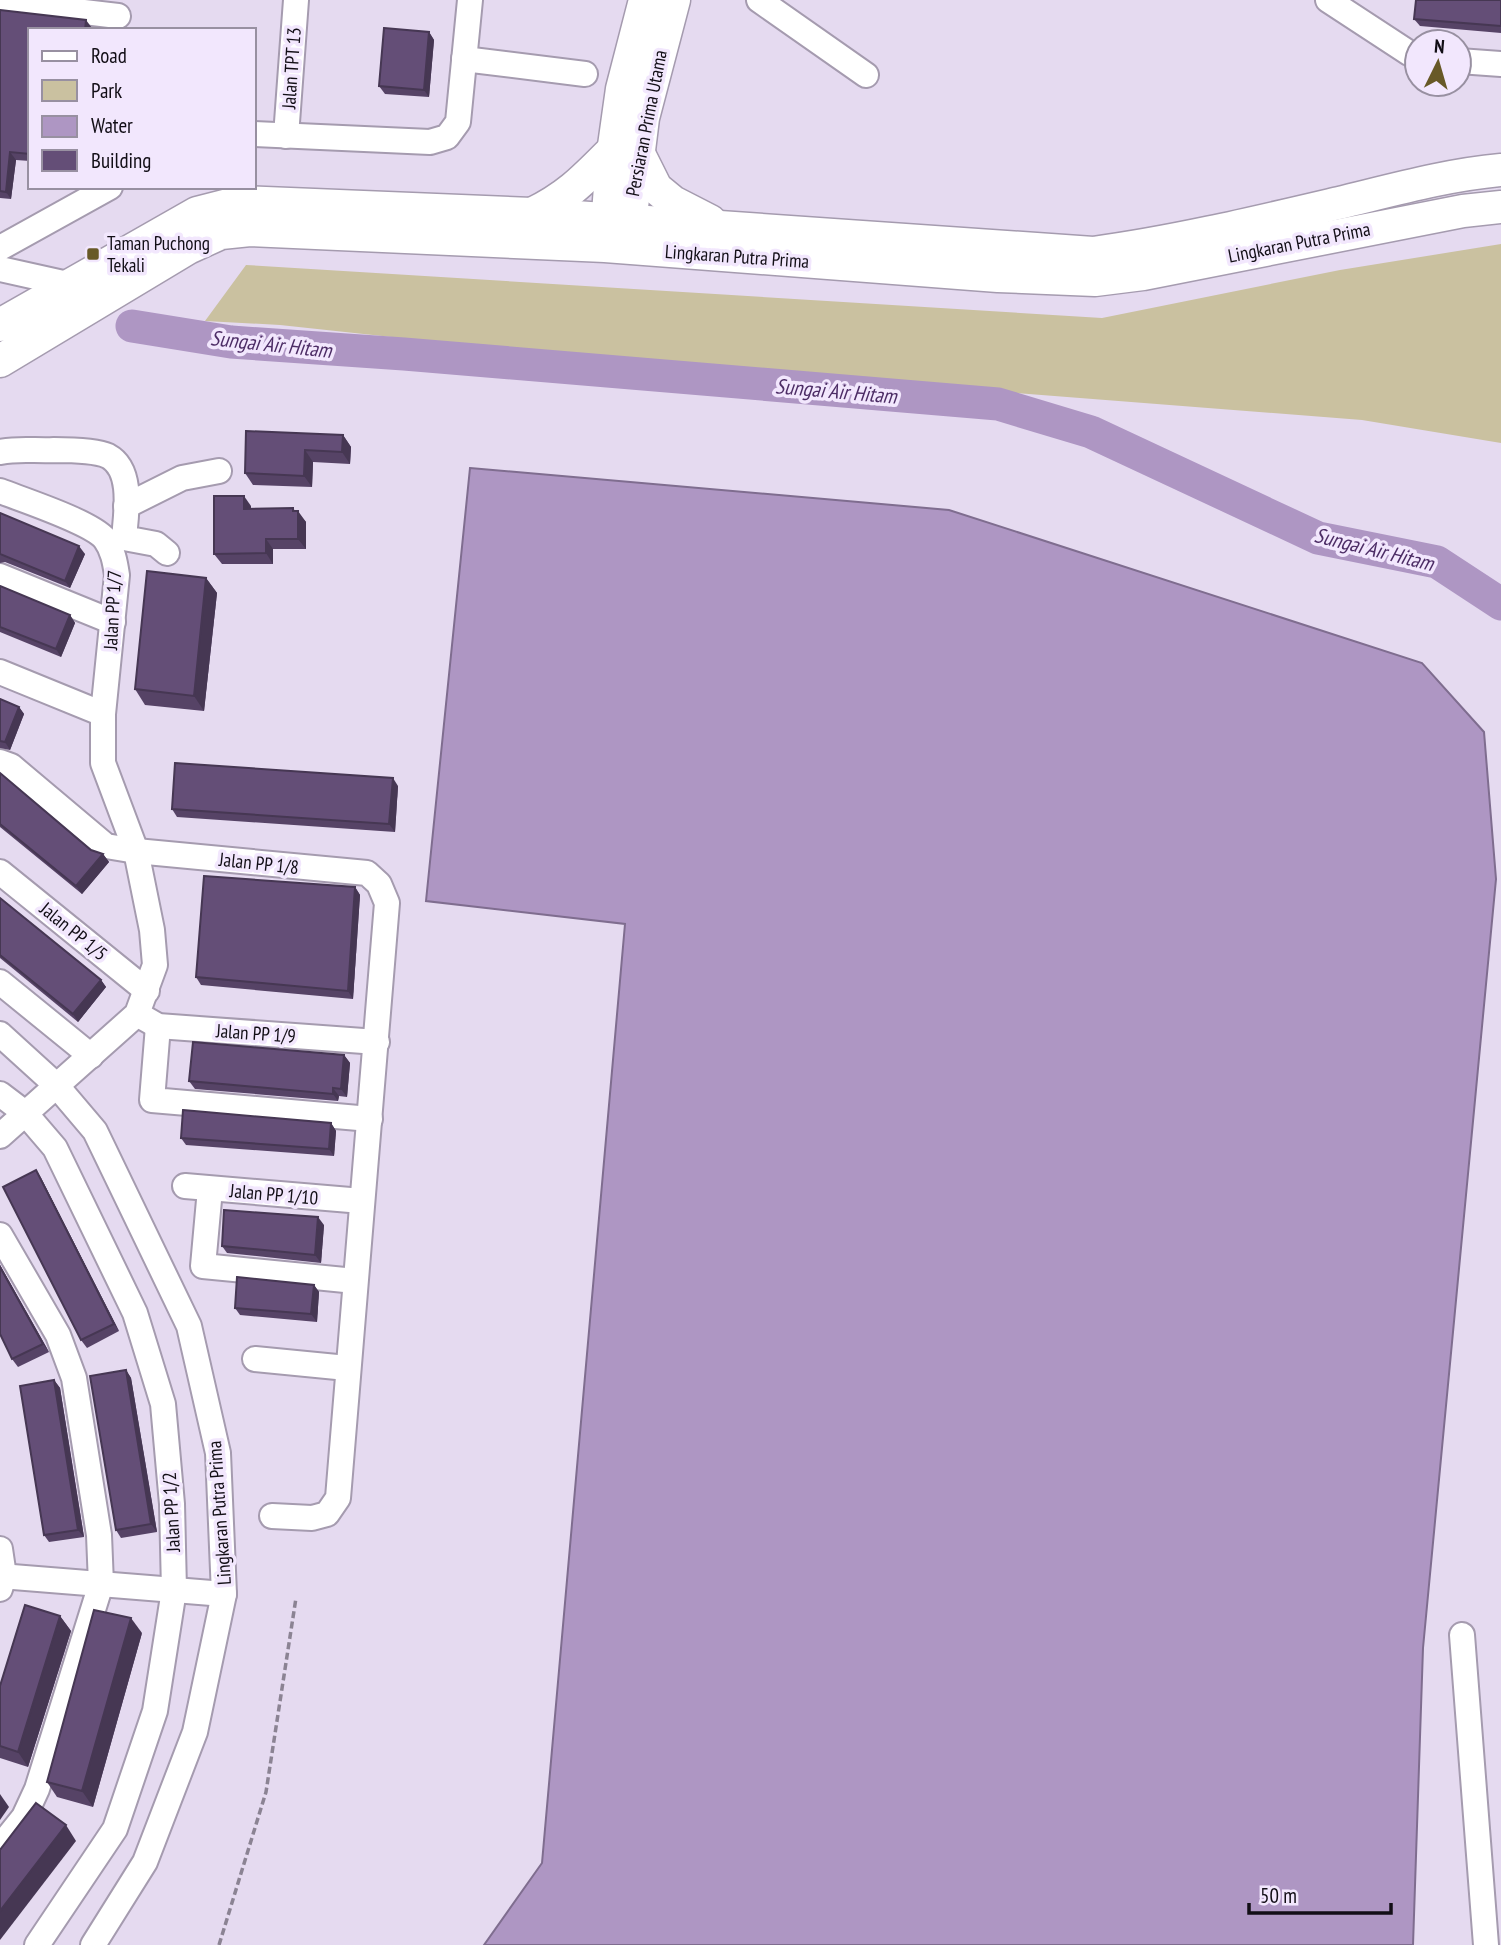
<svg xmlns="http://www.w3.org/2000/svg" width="1501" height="1945" viewBox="0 0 1501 1945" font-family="'PT Sans Narrow',sans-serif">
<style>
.green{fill:#cac1a0}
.water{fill:#ae96c3;stroke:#7f6d8f;stroke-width:2}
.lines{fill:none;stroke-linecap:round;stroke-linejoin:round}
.river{stroke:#ae96c3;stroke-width:33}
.minor-casing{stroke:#a59baf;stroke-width:28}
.major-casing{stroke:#a59baf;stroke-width:35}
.path{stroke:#8b8393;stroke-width:3.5;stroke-dasharray:7 3.5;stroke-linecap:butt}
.minor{stroke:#fff;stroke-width:24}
.major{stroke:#fff;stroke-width:32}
.wall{fill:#564366}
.shaded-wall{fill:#463753}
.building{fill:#644e77;stroke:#463753;stroke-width:2}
.poi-dot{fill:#685927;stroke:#f2e7fd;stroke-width:2.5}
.labels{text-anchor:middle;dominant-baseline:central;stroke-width:7;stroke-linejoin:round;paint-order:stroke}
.street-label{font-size:19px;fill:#120e16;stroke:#f2e7fd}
.poi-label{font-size:19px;fill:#120e16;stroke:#f2e7fd;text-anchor:start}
.water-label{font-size:21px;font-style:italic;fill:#4d2d66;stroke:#f2e7fd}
</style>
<rect width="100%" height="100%" fill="#e5daf0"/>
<!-- green -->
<path class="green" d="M1501,244V443L1362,420L632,363L280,325L205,321L246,265L1102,318L1340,270Z"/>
<!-- water -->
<path class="water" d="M470,468L949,510L1422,663L1484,732L1496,879L1423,1648L1413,1945H484L542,1863L625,924L426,901Z"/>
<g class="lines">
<!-- river -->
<path class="river" d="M132,326L231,342L404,354L998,404L1091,432L1318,538L1437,562L1501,604"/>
<defs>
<g id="minor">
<path d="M759,0L866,75"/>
<path d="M1328,0L1409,53L1417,56"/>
<path d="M0,2L118,16"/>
<path d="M464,59L585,74"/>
<path d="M1459,61L1501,64"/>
<path d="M254,134L430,142L447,137L458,122L470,0"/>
<path d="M286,136L296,0"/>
<path d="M0,248L110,187"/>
<path d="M0,269L81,287"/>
<path d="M0,452C18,448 36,451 54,450C68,450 95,450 108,456C134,470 126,514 124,538L156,544L167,553"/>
<path d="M0,491C23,500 91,522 105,539C113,550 115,562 117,575L103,714V763L136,851L152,930L155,965L137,1014L0,1136"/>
<path d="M126,506L182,478L219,471"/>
<path d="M0,576L113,622"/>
<path d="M0,672L103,714"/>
<path d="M0,762L11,766L106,846L136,851L367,873L379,884L387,903L338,1498L327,1514L312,1518L272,1516"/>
<path d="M0,872L147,991"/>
<path d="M0,982L91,1056"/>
<path d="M144,1018L158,1026L377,1042"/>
<path d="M158,1026L152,1100L370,1119"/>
<path d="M0,1034L56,1085L95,1131L189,1326L218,1453L224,1594L195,1732L145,1862L93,1945"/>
<path d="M0,1094L25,1113L55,1148L135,1313L163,1404L172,1504L174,1590L155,1711L115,1829L37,1945"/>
<path d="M185,1186L362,1201"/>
<path d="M210,1189L203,1266L355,1281"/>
<path d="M0,1235L58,1335L74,1378L99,1535L101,1584L37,1789L24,1817L0,1847"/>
<path d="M255,1359L347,1368"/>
<path d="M0,1549L4,1576L0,1589"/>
<path d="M0,1576L224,1594"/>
<path d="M1462,1635L1486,1945"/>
</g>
<g id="major">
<path d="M638,152L656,188L673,202L710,221"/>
<path d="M532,214C569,196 585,178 614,149"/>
<path d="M607,227L612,160L622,89L645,0"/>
<path d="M628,239L643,118L674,0"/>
<path d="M0,325L197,213L240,202L532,214L1093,253C1175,242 1258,222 1339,203C1393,190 1446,175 1501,170"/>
<path d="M0,361L188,248L221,233L250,230L605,246L998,276L1095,280L1143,274L1463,211L1501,207"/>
</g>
</defs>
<!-- minor casing -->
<use href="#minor" class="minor-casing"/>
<!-- major casing -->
<use href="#major" class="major-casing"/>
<!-- path -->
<path class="path" d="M219,1945L266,1792L296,1598"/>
<!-- minor -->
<use href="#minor" class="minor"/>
<!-- major -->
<use href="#major" class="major"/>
</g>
<!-- wall -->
<g class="wall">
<path d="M1501,0V33L1420,26L1414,19Z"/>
<path d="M0,10L92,28L91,30H30V161L16,160L11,199L0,198Z"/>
<path d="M429,32L434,40L429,97L385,94L379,86Z"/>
<path d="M343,435L351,447L350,464L313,462L312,487L253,485L245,473Z"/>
<path d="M251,506V508L296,511L306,522V549H273V564H222L214,554Z"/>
<path d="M0,513L85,554L70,588L5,562L0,563Z"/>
<path d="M206,578L217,593L204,711L145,705L135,689Z"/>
<path d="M0,586L70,615L75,623L61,657L0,632Z"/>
<path d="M0,699L19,707L24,714L10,750L0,748Z"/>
<path d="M0,773L91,850L103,854L109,862L82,894L0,827Z"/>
<path d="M398,786L395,832L177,817L172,809Z"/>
<path d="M355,887L360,895L353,999L201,985L196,977Z"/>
<path d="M0,898L101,980L106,987L78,1022L0,958Z"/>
<path d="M344,1055L350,1063L347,1097L339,1096L338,1101L195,1089L189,1081Z"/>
<path d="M331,1123L336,1131L334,1156L186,1145L181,1138Z"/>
<path d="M36,1170L41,1178L119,1331L87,1348L81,1340Z"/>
<path d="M324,1225L321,1263L227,1253L222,1246Z"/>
<path d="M0,1265L49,1352L18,1367L12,1359Z"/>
<path d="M314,1285L319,1292L317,1322L240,1315L235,1308Z"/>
<path d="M126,1370L131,1378L157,1532L121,1538L116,1530Z"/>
<path d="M54,1380L60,1388L84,1537L49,1542L44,1535Z"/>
<path d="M60,1616L71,1631L28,1767L0,1758V1686Z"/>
<path d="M142,1633L93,1807L57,1797L47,1782Z"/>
</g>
<!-- shaded-wall -->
<g class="shaded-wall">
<path d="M86,20L92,28L91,30H85Z"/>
<path d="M429,32L434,40L429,97L424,90Z"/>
<path d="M10,152L16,160L11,199L6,192Z"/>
<path d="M343,435L351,447L350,464L342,452Z"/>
<path d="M305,450L313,462L312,487L304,476Z"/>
<path d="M244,496L251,506V519L244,509Z"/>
<path d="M293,508L298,515V511L306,522V549L298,539Z"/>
<path d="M266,539L273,549V564L266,553Z"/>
<path d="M79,546L85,554L70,588L65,581Z"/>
<path d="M206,578L217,593L204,711L194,696Z"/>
<path d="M70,615L75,623L61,657L56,649Z"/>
<path d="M19,707L24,714L10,750L5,742Z"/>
<path d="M393,778L398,786L395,832L389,824Z"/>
<path d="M103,854L109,862L82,894L76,886Z"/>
<path d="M355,887L360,895L353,999L348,991Z"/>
<path d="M101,980L106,987L78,1022L73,1014Z"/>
<path d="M344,1055L350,1063L347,1097L341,1089Z"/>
<path d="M333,1088L339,1096L338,1101L333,1094Z"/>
<path d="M331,1123L336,1131L334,1156L329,1149Z"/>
<path d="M36,1170L41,1178L119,1331L114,1324Z"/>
<path d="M318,1217L324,1225L321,1263L315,1255Z"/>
<path d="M0,1265L49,1352L43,1344L0,1267Z"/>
<path d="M314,1285L319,1292L317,1322L311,1314Z"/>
<path d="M126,1370L131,1378L157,1532L151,1524Z"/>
<path d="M54,1380L60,1388L84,1537L78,1530Z"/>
<path d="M60,1616L71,1631L28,1767L18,1752Z"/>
<path d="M131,1618L142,1633L93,1807L82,1791Z"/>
<path d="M0,1794L9,1807L0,1820Z"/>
<path d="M66,1825L76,1841L0,1940V1911Z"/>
</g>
<!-- building -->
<g class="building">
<path d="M1416,0H1501V26L1414,19Z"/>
<path d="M0,10L86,20L85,30H30V154L10,152L6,192L0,191Z"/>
<path d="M384,28L429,32L424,90L379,86Z"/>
<path d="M246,431L343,435L342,452L305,450L304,476L245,473Z"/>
<path d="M214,496H244V509L293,508V511H298V539H266V553L214,554Z"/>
<path d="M0,513L79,546L65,581L0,554Z"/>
<path d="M147,571L206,578L194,696L135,689Z"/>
<path d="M0,586L70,615L56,649L0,627Z"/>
<path d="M0,699L19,707L5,742L0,741Z"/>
<path d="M175,763L393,778L389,824L172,809Z"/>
<path d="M0,773L91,850L103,854L76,886L0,824Z"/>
<path d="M204,876L355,887L348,991L196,977Z"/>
<path d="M0,898L101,980L73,1014L0,955Z"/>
<path d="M193,1042L344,1055L341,1089L333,1088V1094L189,1081Z"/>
<path d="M183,1110L331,1123L329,1149L181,1138Z"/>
<path d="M36,1170L114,1324L81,1340L3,1187Z"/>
<path d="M224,1210L318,1217L315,1255L222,1246Z"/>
<path d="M0,1267L43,1344L12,1359L0,1334Z"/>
<path d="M237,1277L314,1285L311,1314L235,1308Z"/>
<path d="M126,1370L151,1524L116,1530L90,1376Z"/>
<path d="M54,1380L78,1530L44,1535L20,1386Z"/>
<path d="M25,1605L60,1616L18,1752L0,1746V1686Z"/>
<path d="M94,1610L131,1618L82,1791L47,1782Z"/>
<path d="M36,1803L66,1825L0,1911V1850Z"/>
</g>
<!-- markers -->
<rect class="poi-dot" x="86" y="247" width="14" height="14" rx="3.5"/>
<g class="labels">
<!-- street labels -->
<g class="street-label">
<text transform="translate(291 68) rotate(-86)">Jalan TPT 13</text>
<text transform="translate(646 123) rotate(-79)">Persiaran Prima Utama</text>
<text transform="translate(1299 242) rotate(-11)">Lingkaran Putra Prima</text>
<text transform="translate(737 256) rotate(4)">Lingkaran Putra Prima</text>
<text transform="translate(112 610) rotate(-87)">Jalan PP 1/7</text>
<text transform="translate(259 863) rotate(6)">Jalan PP 1/8</text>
<text transform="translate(74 931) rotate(39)">Jalan PP 1/5</text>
<text transform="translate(256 1033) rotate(4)">Jalan PP 1/9</text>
<text transform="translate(274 1194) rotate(5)">Jalan PP 1/10</text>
<text transform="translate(171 1512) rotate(-93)">Jalan PP 1/2</text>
<text transform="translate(219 1513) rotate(-94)">Lingkaran Putra Prima</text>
</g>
<!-- poi labels -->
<g class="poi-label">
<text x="107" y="243">Taman Puchong<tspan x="107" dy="22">Tekali</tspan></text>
</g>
<!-- water labels -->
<g class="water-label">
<text transform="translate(271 344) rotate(6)">Sungai Air Hitam</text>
<text transform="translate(836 391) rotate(5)">Sungai Air Hitam</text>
<text transform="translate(1374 549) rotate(14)">Sungai Air Hitam</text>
</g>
</g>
<!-- legend -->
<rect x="28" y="28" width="228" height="161" fill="#f2e7fd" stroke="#9890a1" stroke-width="2"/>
<rect x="42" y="51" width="35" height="10" fill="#ffffff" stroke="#9890a1" stroke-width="2"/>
<text x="91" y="63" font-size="21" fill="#120e16">Road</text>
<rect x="42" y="80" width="35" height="21" fill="#cac1a0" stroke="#9890a1" stroke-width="2"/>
<text x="91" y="98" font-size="21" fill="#120e16">Park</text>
<rect x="42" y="116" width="35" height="21" fill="#ae96c3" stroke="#9890a1" stroke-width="2"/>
<text x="91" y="133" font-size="21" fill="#120e16">Water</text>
<rect x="42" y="150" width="35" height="21" fill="#644e77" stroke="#9890a1" stroke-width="2"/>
<text x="91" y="168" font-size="21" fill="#120e16">Building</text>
<!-- north arrow -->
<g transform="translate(1438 63) rotate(5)"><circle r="33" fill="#f2e7fd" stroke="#9890a1" stroke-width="2"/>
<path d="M0-5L12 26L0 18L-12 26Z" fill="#685927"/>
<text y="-10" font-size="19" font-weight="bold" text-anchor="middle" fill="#120e16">N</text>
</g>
<!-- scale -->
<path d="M1249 1903v10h142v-10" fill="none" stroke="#120e16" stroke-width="3.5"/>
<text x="1260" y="1903" font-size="21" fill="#120e16" stroke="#f2e7fd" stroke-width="5" paint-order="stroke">50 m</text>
</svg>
